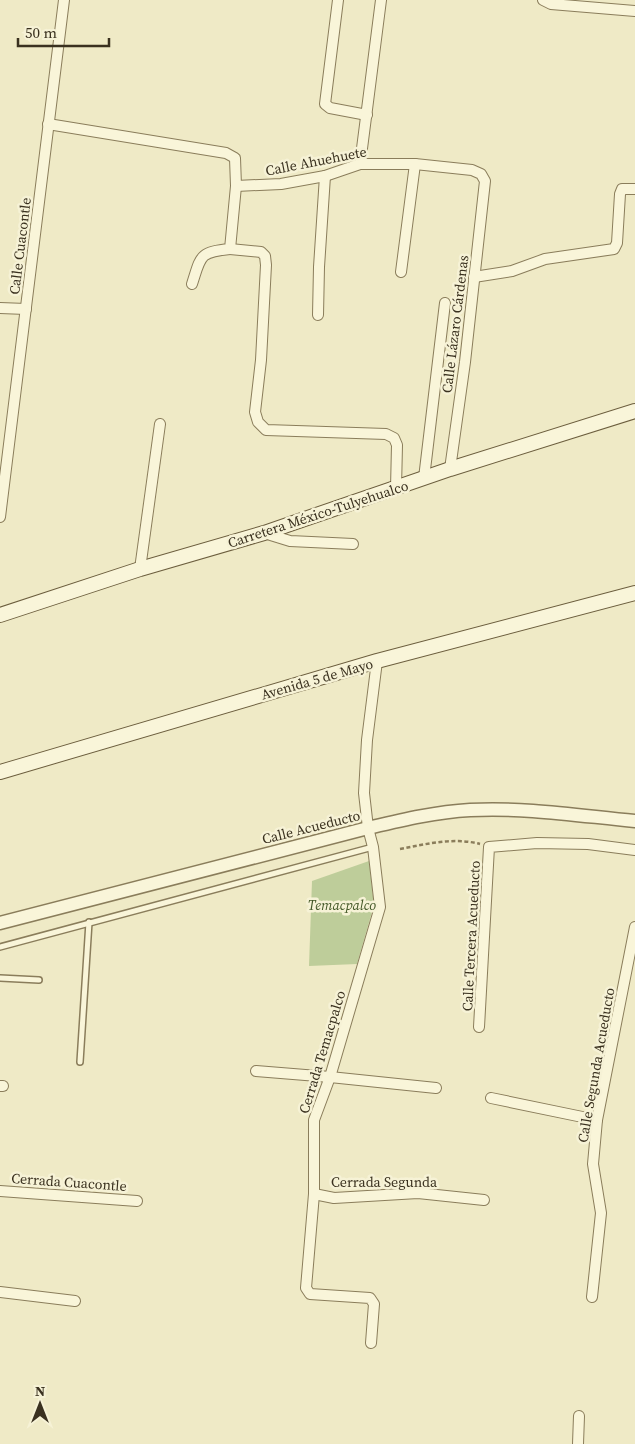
<svg xmlns="http://www.w3.org/2000/svg" width="635" height="1444" viewBox="0 0 635 1444" font-family="'Source Serif 4',serif">
<style>
.green{fill:#becd9a}
.lines{fill:none;stroke-linecap:round;stroke-linejoin:round}
.service-casing{stroke:#8a7d5b;stroke-width:8}
.minor-casing{stroke:#8a7d5b;stroke-width:12}
.tertiary-casing{stroke:#8a7d5b;stroke-width:15}
.secondary-casing{stroke:#6c5e3e;stroke-width:16}
.path{stroke:#8a7d5b;stroke-width:2.5;stroke-dasharray:4 2.5;stroke-linecap:butt}
.service{stroke:#f9f5d9;stroke-width:5}
.minor{stroke:#f9f5d9;stroke-width:10}
.tertiary{stroke:#f9f5d9;stroke-width:12}
.secondary{stroke:#f9f5d9;stroke-width:14}
.labels{text-anchor:middle;dominant-baseline:central;stroke-width:5;stroke-linejoin:round;paint-order:stroke}
.street-label{font-size:14px;fill:#3a311f;stroke:#f6f2d6}
.park-label{font-size:14px;font-style:italic;fill:#425726;stroke:#f6f2d6}
</style>
<rect width="100%" height="100%" fill="#efeac6"/>
<!-- green -->
<path class="green" d="M369,861L374,905L357,964L309,966L312,881Z"/>
<g class="lines">
<defs>
<g id="service">
<path d="M0,947L373,847"/>
<path d="M0,978L39,980"/>
<path d="M80,1062L89,922"/>
</g>
<g id="minor">
<path d="M338,0L325,104L330,108L367,115"/>
<path d="M543,0L551,4L635,11"/>
<path d="M48,124L226,153L235,158L236,186L230,249C199,252 201,256 192,284"/>
<path d="M360,164L381,0"/>
<path d="M236,186L281,184L325,176L360,164H415L472,170L481,174L485,181L465,362L450,469"/>
<path d="M230,249L261,252L265,256L266,265L261,360L255,412L258,422L266,430L386,434L394,438L397,445L396,488"/>
<path d="M401,272L415,164"/>
<path d="M474,277L512,271L545,259L614,249L617,243L620,194L622,189H635"/>
<path d="M0,308L26,309"/>
<path d="M318,315L319,267L325,176"/>
<path d="M424,478L445,303"/>
<path d="M0,517L64,0"/>
<path d="M264,533L290,541L353,544"/>
<path d="M140,569L160,424"/>
<path d="M479,1027L489,847L537,843L588,844L635,850"/>
<path d="M256,1071L330,1077L436,1088"/>
<path d="M0,1086H3"/>
<path d="M491,1098L597,1120"/>
<path d="M0,1191L137,1201"/>
<path d="M314,1194L334,1198L418,1193L484,1200"/>
<path d="M0,1292L75,1301"/>
<path d="M592,1297L601,1213L593,1164L597,1120L635,927"/>
<path d="M371,1343L374,1304L370,1298L310,1294L306,1288L314,1194V1120L330,1077L380,907L373,847L368,828L364,793L367,740L377,661"/>
<path d="M578,1444L579,1416"/>
</g>
<path id="tertiary" d="M0,923L368,828C402,820 435,812 470,810C525,807 581,816 635,821"/>
<g id="secondary">
<path d="M0,615L140,569L264,533L450,469L635,411"/>
<path d="M0,772L377,661L635,593"/>
</g>
</defs>
<!-- service casing -->
<use href="#service" class="service-casing"/>
<!-- minor casing -->
<use href="#minor" class="minor-casing"/>
<!-- tertiary casing -->
<use href="#tertiary" class="tertiary-casing"/>
<!-- secondary casing -->
<use href="#secondary" class="secondary-casing"/>
<!-- path -->
<path class="path" d="M400,849C427,844 453,837 480,844"/>
<!-- service -->
<use href="#service" class="service"/>
<!-- minor -->
<use href="#minor" class="minor"/>
<!-- tertiary -->
<use href="#tertiary" class="tertiary"/>
<!-- secondary -->
<use href="#secondary" class="secondary"/>
</g>
<g class="labels">
<!-- street labels -->
<g class="street-label">
<text transform="translate(316 161) rotate(-11)">Calle Ahuehuete</text>
<text transform="translate(20 246) rotate(-83)">Calle Cuacontle</text>
<text transform="translate(455 324) rotate(-83)">Calle Lázaro Cárdenas</text>
<text transform="translate(318 514) rotate(-18)">Carretera México-Tulyehualco</text>
<text transform="translate(317 679) rotate(-16)">Avenida 5 de Mayo</text>
<text transform="translate(311 827) rotate(-14)">Calle Acueducto</text>
<text transform="translate(471 936) rotate(-87)">Calle Tercera Acueducto</text>
<text transform="translate(322 1052) rotate(-73)">Cerrada Temacpalco</text>
<text transform="translate(596 1065) rotate(-80)">Calle Segunda Acueducto</text>
<text transform="translate(69 1182) rotate(4)">Cerrada Cuacontle</text>
<text x="384" y="1182">Cerrada Segunda</text>
</g>
<!-- park labels -->
<g class="park-label">
<text x="342" y="905">Temacpalco</text>
</g>
</g>
<!-- north arrow -->
<g transform="translate(40 1404)" stroke="#f6f2d6" stroke-width="4" paint-order="stroke">
<path d="M0-4L9 19L0 12L-9 19Z" fill="#3a311f"/>
<text y="-8" font-size="14" font-weight="bold" text-anchor="middle" fill="#3a311f">N</text>
</g>
<!-- scale -->
<path d="M18 38v8h91v-8" fill="none" stroke="#3a311f" stroke-width="2.5"/>
<text x="25" y="38" font-size="15" fill="#3a311f" stroke="#f6f2d6" stroke-width="4" paint-order="stroke">50 m</text>
</svg>
